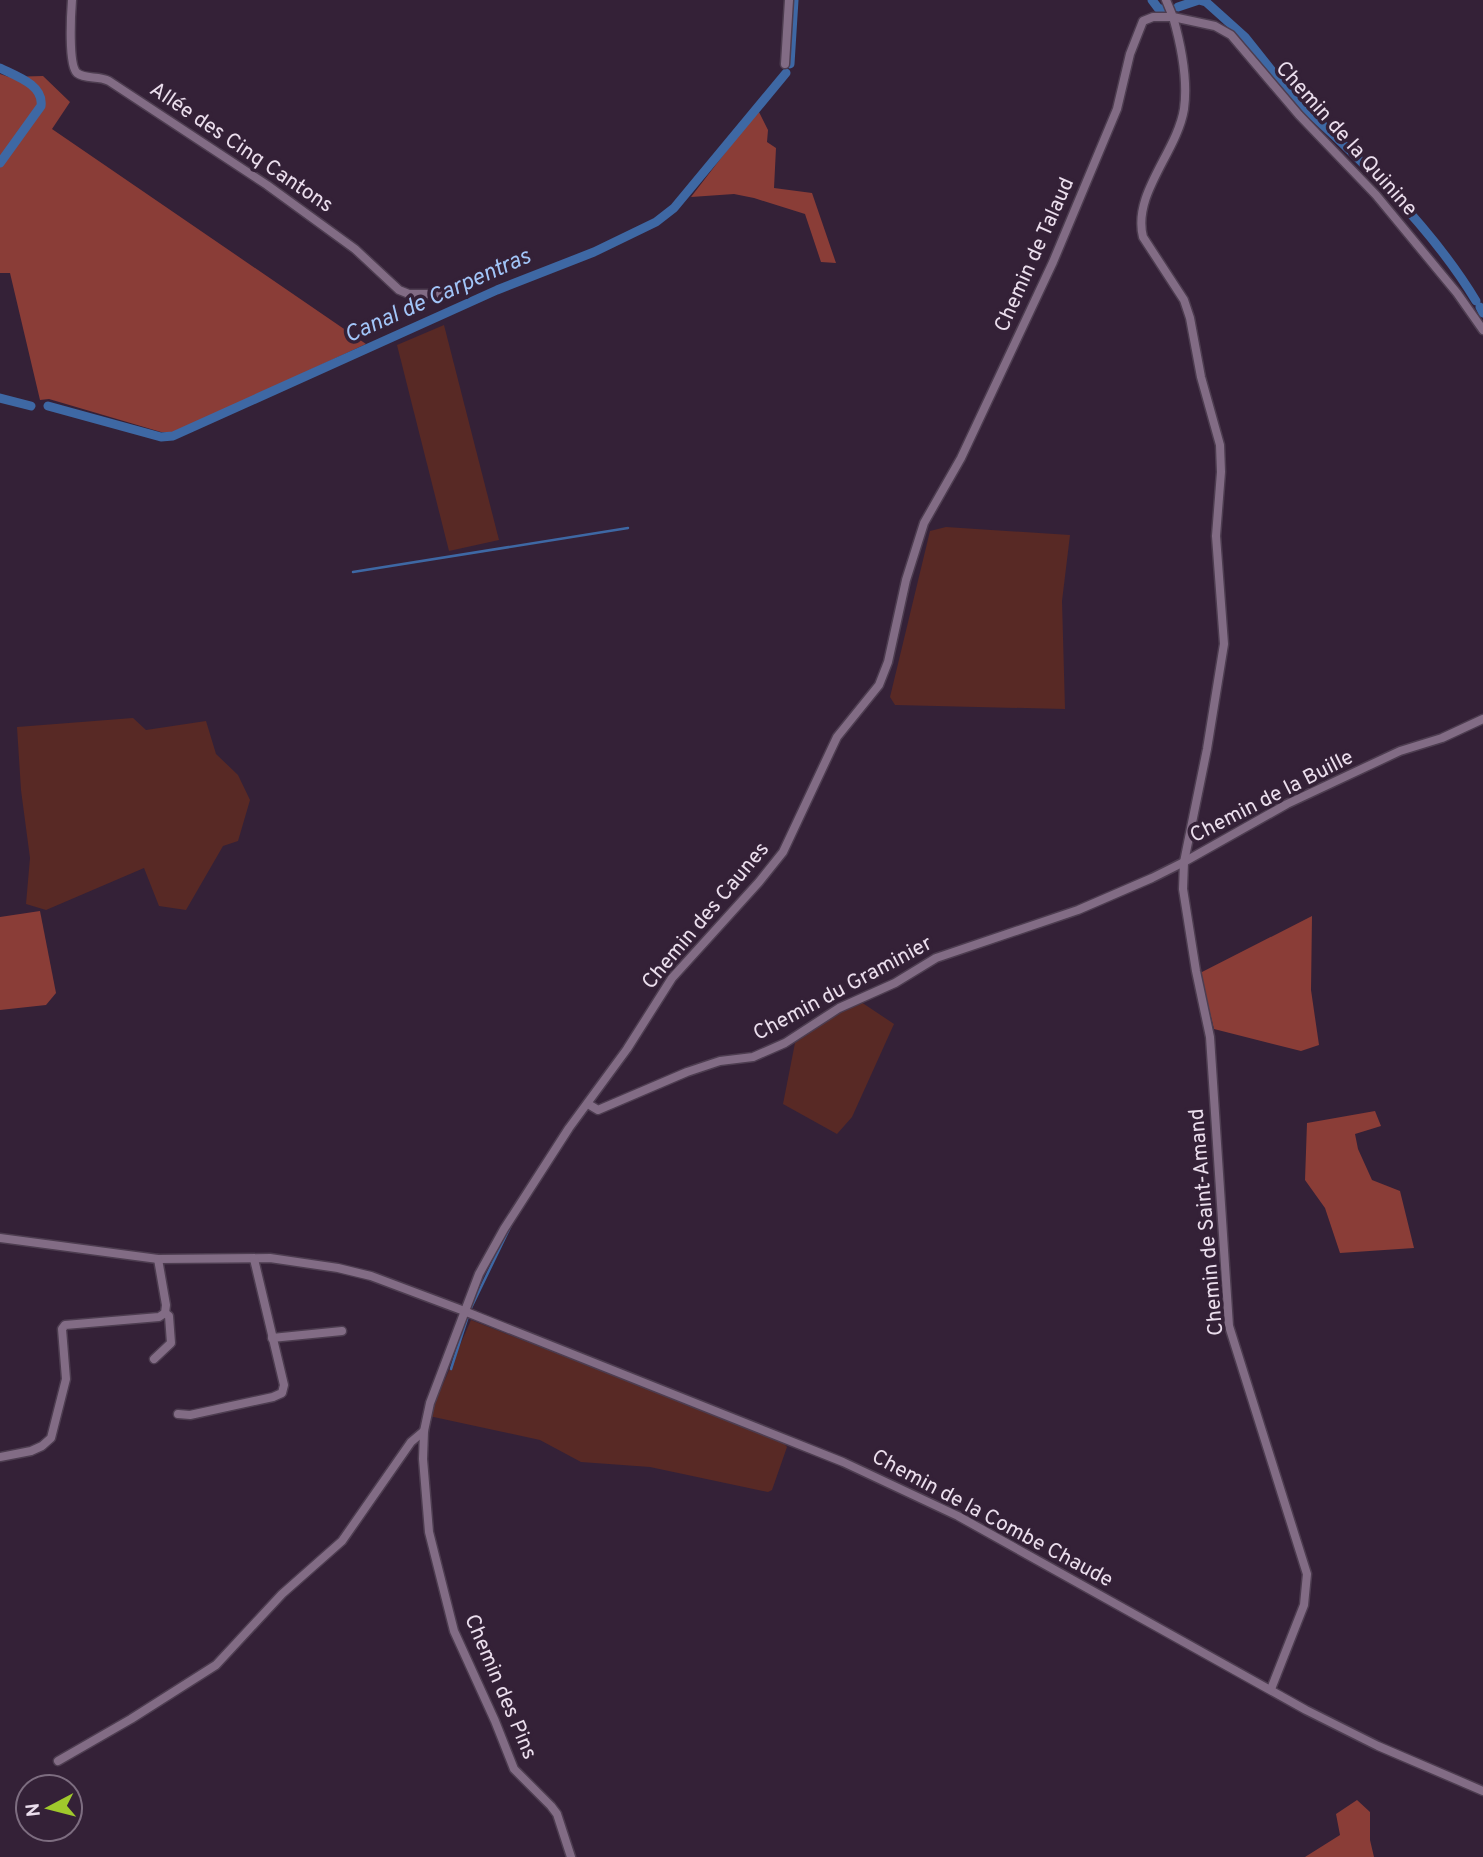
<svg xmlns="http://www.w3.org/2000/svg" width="1483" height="1857" viewBox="0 0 1483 1857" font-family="Overpass,sans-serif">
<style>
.green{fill:#582925}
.forest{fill:#8a3d37}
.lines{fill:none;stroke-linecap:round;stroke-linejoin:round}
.stream{stroke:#3e68a4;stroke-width:2.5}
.canal{stroke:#3e68a4;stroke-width:9}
.street-casing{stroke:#4d3d50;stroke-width:11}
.street{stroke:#826c85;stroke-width:8}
.labels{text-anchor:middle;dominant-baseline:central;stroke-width:7;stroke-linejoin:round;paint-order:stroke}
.street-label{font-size:21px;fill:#ebdeed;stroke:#342137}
.water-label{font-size:23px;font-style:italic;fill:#a2c5f8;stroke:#342137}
</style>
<rect width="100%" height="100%" fill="#342137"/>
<!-- green -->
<g class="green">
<path d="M444,325L499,540L449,551L397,345Z"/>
<path d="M946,527L1070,535L1062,601L1065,709L895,705L890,697L930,531Z"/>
<path d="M133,718L146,730L206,721L216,754L238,775L250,800L238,841L223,846L186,910L159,906L144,868L46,910L26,904L30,858L21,790L17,727Z"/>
<path d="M861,1002L894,1024L852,1117L837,1134L783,1104L795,1043L839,1012Z"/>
<path d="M471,1320L782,1441L787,1447L772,1490L768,1492L650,1467L581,1462L540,1440L429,1416Z"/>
</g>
<!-- forest -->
<g class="forest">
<path d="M0,74L9,77L43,76L70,102L52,129L366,344L174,433L161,432L49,399L40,400L10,273H0Z"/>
<path d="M758,110L768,130L767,142L776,148L774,188L812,193L836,263L821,262L805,214L754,198L734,194L691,197Z"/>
<path d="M40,911L56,993L46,1005L0,1010V917Z"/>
<path d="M1312,916L1311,990L1319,1045L1301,1051L1214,1029L1200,973Z"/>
<path d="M1375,1111L1381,1126L1355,1134L1358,1149L1372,1180L1400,1191L1414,1248L1340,1253L1325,1208L1305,1180L1307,1123Z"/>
<path d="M1357,1800L1370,1812V1840L1374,1857H1305L1340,1835L1336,1814Z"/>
</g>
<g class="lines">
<!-- stream -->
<g class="stream">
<path d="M353,572L628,528"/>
<path d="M470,1310L513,1221"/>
<path d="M451,1369L468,1316"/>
</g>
<!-- canal -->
<g class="canal">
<path d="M1152,0L1158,8L1167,11"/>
<path d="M1178,7L1199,0L1206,2L1245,37L1288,91"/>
<path d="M790,64L794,0"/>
<path d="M0,68C16,76 44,85 41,106L0,163"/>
<path d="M1292,97C1357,155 1431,226 1476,301"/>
<path d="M1480,307L1483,313"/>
<path d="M0,398L31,406"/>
<path d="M48,406L161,437L173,436L497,290L594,252L656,222L674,208L786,73"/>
</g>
<defs>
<g id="street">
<path d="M72,0C71,13 68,65 77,73C86,80 98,75 109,81L267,185L355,249L399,290L409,294H442"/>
<path d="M1166,0L1173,17L1215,26L1231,35L1299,115L1376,195L1457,293L1483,330"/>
<path d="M785,64L789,0"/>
<path d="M588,1104L598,1110L687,1072L720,1061L753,1057L785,1043L839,1008L895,983L936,958L1078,910L1152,878L1184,862L1287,804L1400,751L1442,738L1483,719"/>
<path d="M0,1238L158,1259L270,1258L338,1268L371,1276L467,1312"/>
<path d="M469,1313L843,1462L958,1516L1306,1710L1378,1746L1483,1791"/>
<path d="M272,1338L342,1331"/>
<path d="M154,1359L171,1343L169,1316L165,1313"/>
<path d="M178,1414L190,1415L273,1397L282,1393L284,1385L254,1259"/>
<path d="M0,1457L31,1451L42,1446L51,1438L66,1379L62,1329L65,1325L159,1317L165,1313L166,1305L158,1259"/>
<path d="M58,1761L131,1719L216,1665L282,1594L342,1541L411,1442L424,1431"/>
<path d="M571,1857L557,1814L551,1806L514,1769L495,1721L454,1631L429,1532L423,1459L424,1431L430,1403L479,1274L504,1229L569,1128L627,1049L672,978L759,882L783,852L837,737L879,685L888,662L906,580L924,523L961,458L1053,262L1117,109L1130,54L1143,21L1153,17H1173C1181,45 1188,80 1184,109C1177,152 1132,194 1143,237L1184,300L1190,318L1201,377L1220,445L1221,472L1216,536L1224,644L1207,749L1184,862L1183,889L1196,971L1210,1037L1229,1326L1307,1574L1304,1605L1271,1689"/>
</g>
</defs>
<!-- street casing -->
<use href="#street" class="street-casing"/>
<!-- street -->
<use href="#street" class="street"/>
</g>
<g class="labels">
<!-- street labels -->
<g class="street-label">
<text transform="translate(1346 139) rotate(48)">Chemin de la Quinine</text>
<text transform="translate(241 148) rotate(34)">Allée des Cinq Cantons</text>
<text transform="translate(1035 255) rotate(-66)">Chemin de Talaud</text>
<text transform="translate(1272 797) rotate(-27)">Chemin de la Buille</text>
<text transform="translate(706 916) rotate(-50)">Chemin des Caunes</text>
<text transform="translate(843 989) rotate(-28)">Chemin du Graminier</text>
<text transform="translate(1207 1222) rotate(-95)">Chemin de Saint-Amand</text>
<text transform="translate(992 1519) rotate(28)">Chemin de la Combe Chaude</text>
<text transform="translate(500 1687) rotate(67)">Chemin des Pins</text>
</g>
<!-- water labels -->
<g class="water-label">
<text transform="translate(438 297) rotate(-24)">Canal de Carpentras</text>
</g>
</g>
<!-- north arrow -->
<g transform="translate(49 1808) rotate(263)"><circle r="33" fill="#342137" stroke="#7d6d80" stroke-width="2"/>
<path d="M0-5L12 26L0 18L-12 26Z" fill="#a0c92c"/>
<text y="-10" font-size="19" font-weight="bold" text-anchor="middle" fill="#ebdeed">N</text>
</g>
</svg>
